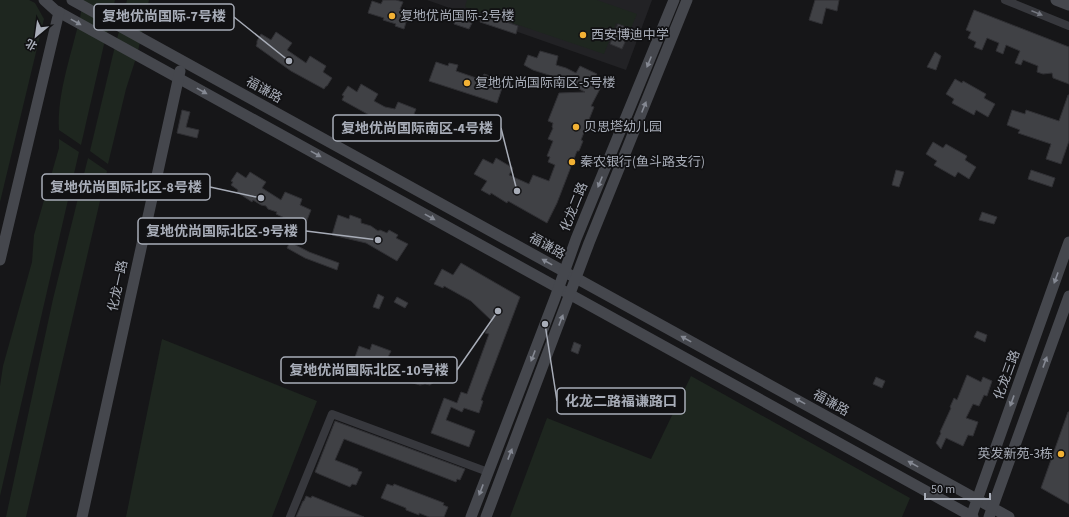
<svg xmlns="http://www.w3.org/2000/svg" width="1069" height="517" viewBox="0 0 1069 517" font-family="'Source Sans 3','Noto Sans SC',sans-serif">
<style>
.built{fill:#222225}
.green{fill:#1e261f}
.building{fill:#404145;stroke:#303034}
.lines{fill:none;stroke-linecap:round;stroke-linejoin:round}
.street{stroke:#37383d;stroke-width:8}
.secondary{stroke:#45474d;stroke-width:11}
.oneway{fill:#757881}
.oneway2{fill:#858993}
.poi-dot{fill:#f2b134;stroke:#111113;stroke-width:1.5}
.labels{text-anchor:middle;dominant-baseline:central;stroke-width:3.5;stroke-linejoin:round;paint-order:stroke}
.poi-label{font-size:13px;fill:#a8adb8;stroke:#111113;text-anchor:start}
.street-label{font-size:13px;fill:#a8adb8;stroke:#111113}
.leader{fill:none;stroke:#a8adb8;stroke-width:1.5}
.callout-dot{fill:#a8adb8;stroke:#111113;stroke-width:1.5}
.callout{fill:#111113;stroke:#a8adb8;stroke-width:1.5}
.callout-label{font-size:14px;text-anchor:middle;font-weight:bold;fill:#a8adb8}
</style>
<rect width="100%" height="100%" fill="#161618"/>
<!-- built -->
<path class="built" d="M427,0H652L626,70Z"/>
<!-- green -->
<g class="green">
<path d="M0,0H29L35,3L44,19L0,202Z"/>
<path d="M83,0H115L107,34L80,18Z"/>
<path d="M127,0H149L138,51L117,39Z"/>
<path d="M467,0H597L637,14L631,28L616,23L604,54L465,7Z"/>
<path d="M78,25L105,40L81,145L59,130C57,95 70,59 78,25Z"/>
<path d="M115,46L136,58L126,89L108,164L90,151Z"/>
<path d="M59,139L79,152L0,496V386L3,366L32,262L34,235L59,148Z"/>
<path d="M88,158L107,171L26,517H6L53,299Z"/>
<path d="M162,339L317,401L272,517H126Z"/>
<path d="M691,376L910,498L902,517H510L547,418L651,459Z"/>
</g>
<!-- building -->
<g class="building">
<path d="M383,0H396L403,2L400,9L409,12L404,29L395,26L396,24L383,20L384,18L368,13L372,1L381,4Z"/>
<path d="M815,0H839L837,11L826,8L822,24L809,20Z"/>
<path d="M974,10L1069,47V84L1053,78L1052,73L1043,74L1037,72L1038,66L1023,60L1021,65L1015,63L1020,51L1006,45L1003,54L996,51L999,43L987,38L982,50L974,47L976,42L968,38L971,32L966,30Z"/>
<path d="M483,14L518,26L516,34L480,22Z"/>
<path d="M456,18L472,23L469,29L454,24Z"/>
<path d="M618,24L631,29L622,49L610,44Z"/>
<path d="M276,32L292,43L287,50L306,63L310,56L326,66L323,72L332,78L327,86H326L324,89L291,71L256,46L257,44V41L261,34L271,40Z"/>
<path d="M540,51L558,56L556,65L566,68L576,73L580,66L597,74L592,82L601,87L591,106L594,107L581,140L583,141L579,151H577L557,203L547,223L508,201L507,203L491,193L490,195L481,190L487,181L474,174L483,159L493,164L496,158L513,168L509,175L520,180L529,184L533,175L549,181L555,165L548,162L550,157L547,156L553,141L548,139L553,128L552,127L553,123L548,121L559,93L585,92L555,77L533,70L524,65L528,55L537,58Z"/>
<path d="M935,52L941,56L936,70L927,67Z"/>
<path d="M436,62L448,66L449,63L458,65L456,71L482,80L484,74L493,77L492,81L503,85L497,103L429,81Z"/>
<path d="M955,79L962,83L963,81L986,94L984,98L995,104L988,117L976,110L974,115L952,103L954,99L946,94Z"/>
<path d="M361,84L378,94L374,101L385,107L395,109L398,102L416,109L414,114L425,118L419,135L380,121L342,100L344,96L342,95L348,86L357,92Z"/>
<path d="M1068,95H1069V141L1061,164L1046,159L1051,144L1018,133L1020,130L1007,125L1012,110L1025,114L1026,110L1059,121Z"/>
<path d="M182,110L190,112L186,127L199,130L197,138L177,133Z"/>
<path d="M933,142L943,148L946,144L967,156L965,160L976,167L969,179L958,172L955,177L934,165L937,161L926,154Z"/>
<path d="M896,170L904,172L899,187L892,185Z"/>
<path d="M1031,170L1055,178L1052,187L1028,179Z"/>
<path d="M237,172L246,178L250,172L266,182L262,188L281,200L285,192L302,199L300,205L311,210L305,225L292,219L291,221L276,214L277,212L268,209L266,206L261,205L253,200L252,202L237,192L238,190L231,185L233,182L231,181Z"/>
<path d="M982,212L997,217L994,224L979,220Z"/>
<path d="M338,215L349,219L350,215L361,219V223L371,226L378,231L380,230L387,233L389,230L398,235L396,238L408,244L397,261L366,243L332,235Z"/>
<path d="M290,242L309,252L339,263L337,270L305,258L287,248Z"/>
<path d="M461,263L520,297L481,400L483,401L479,413L464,408L462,412L451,407L446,420L475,431L469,447L431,433L444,398L457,403L461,392L467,394L489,334L485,333L492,321L471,301L444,286L443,288L434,284L442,269L453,275Z"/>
<path d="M378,294L384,297L379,309L373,307Z"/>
<path d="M397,297L408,303L405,308L394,302Z"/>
<path d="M977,331L987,335L985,342L974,337Z"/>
<path d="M574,342L581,345L578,354L571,351Z"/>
<path d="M372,344L391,351L387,359L409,364L410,358L430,363L428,370L439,373L434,382L430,385L425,384L420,385L409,382L410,380L397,377L395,374L391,375L379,370L378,372L356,363L354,360L359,346L370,350Z"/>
<path d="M967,375L981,382L983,377L992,381L987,396L984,395L979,406L973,404L966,418L978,422L973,436L968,435L963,446L946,438L941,449L936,443L941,433L940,432L951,408L950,407L954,398L957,400Z"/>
<path d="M876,377L885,381L882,388L873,384Z"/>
<path d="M1068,412H1069V504L1041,488Z"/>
<path d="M335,421L465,469L460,480L457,479L456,482L344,439L335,460L358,469V471L362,472L356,485L352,484L350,487L319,474L315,472Z"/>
<path d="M387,484L393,486L394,484L444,503L443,505L448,507L444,517H429L419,513V515L406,510V508L381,498Z"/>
<path d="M306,496L311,498L312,496L364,517H296L303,501H304Z"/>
</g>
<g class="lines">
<!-- street -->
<g class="street">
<path d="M1005,0L1069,26"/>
<path d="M290,517L332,414L488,472"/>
</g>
<!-- secondary -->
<g class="secondary">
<path d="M44,0L55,10L973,517"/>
<path d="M72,0L1009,517"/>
<path d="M1056,0L1069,5"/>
<path d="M0,260L59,12"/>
<path d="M82,517L180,71"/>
<path d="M471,517L555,298L576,239L674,0"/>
<path d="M486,517L589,243L687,0"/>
<path d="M971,517L1069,242"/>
<path d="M989,517L1069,296"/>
</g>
</g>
<!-- one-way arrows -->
<defs><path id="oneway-solid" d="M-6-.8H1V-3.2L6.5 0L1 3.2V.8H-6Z"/></defs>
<use class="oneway" href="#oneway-solid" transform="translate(1037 13) rotate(22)"/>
<g class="oneway2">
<use href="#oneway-solid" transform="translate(76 22) rotate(29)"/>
<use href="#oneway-solid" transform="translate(649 62) rotate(112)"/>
<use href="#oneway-solid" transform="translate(202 91) rotate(29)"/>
<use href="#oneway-solid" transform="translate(644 107) rotate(-68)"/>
<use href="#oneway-solid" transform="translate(316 154) rotate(29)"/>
<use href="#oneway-solid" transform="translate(600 182) rotate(112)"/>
<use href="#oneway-solid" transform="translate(430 217) rotate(29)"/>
<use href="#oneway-solid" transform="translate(547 262) rotate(-151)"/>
<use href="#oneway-solid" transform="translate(1056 278) rotate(110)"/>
<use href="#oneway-solid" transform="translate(561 320) rotate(-69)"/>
<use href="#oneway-solid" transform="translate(686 339) rotate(-151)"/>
<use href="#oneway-solid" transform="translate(533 356) rotate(111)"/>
<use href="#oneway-solid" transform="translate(1045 362) rotate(-70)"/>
<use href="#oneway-solid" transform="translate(800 401) rotate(-151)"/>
<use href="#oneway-solid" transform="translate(1012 401) rotate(110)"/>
<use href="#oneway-solid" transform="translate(510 454) rotate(-69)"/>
<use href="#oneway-solid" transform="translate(913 464) rotate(-151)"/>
<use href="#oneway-solid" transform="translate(481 490) rotate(111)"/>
</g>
<!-- markers -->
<g class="poi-dot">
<circle cx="392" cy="16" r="4"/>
<circle cx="583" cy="35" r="4"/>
<circle cx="467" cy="83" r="4"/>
<circle cx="576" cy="127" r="4"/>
<circle cx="572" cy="162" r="4"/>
<circle cx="1061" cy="454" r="4"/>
</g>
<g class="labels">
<!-- poi labels -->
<g class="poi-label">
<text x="400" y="16">复地优尚国际-2号楼</text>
<text x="591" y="35">西安博迪中学</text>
<text x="475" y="83">复地优尚国际南区-5号楼</text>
<text x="584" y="127">贝思塔幼儿园</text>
<text x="580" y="162">秦农银行(鱼斗路支行)</text>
<text x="1053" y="454" text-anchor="end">英发新苑-3栋</text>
</g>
<!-- street labels -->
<g class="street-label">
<text transform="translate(264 90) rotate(29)">福谦路</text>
<text transform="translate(574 207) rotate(-68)">化龙二路</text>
<text transform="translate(547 246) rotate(29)">福谦路</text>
<text transform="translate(118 286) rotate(-78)">化龙一路</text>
<text transform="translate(1007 375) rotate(-70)">化龙三路</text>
<text transform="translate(831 403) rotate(29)">福谦路</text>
</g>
</g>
<!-- callouts -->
<path class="leader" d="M289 61L234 17M517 191L501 128M261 198L210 187M378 240L306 231M498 311L457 370M545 324L557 401"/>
<g class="callout-dot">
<circle cx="289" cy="61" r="4"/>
<circle cx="517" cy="191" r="4"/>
<circle cx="261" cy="198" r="4"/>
<circle cx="378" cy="240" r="4"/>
<circle cx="498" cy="311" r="4"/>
<circle cx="545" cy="324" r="4"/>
</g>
<g class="callout">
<rect x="94" y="4" width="140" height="26" rx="4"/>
<rect x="333" y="115" width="168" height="26" rx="4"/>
<rect x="42" y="174" width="168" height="26" rx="4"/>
<rect x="138" y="218" width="168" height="26" rx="4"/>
<rect x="281" y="357" width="176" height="26" rx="4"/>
<rect x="557" y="388" width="128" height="26" rx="4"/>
</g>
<g class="callout-label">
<text x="164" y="21">复地优尚国际-7号楼</text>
<text x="417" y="133">复地优尚国际南区-4号楼</text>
<text x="126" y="192">复地优尚国际北区-8号楼</text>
<text x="222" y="236">复地优尚国际北区-9号楼</text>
<text x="369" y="375">复地优尚国际北区-10号楼</text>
<text x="621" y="406">化龙二路福谦路口</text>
</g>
<!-- north arrow -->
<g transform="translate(36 36) rotate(209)" stroke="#111113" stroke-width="3" paint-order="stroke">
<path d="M0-3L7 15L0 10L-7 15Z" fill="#a8adb8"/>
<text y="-6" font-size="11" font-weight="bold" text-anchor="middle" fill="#a8adb8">北</text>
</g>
<!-- scale -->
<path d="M925 493v6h65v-6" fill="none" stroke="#a8adb8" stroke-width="2"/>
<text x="931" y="493" font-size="12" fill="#a8adb8" stroke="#111113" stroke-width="3" paint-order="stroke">50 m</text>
</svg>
